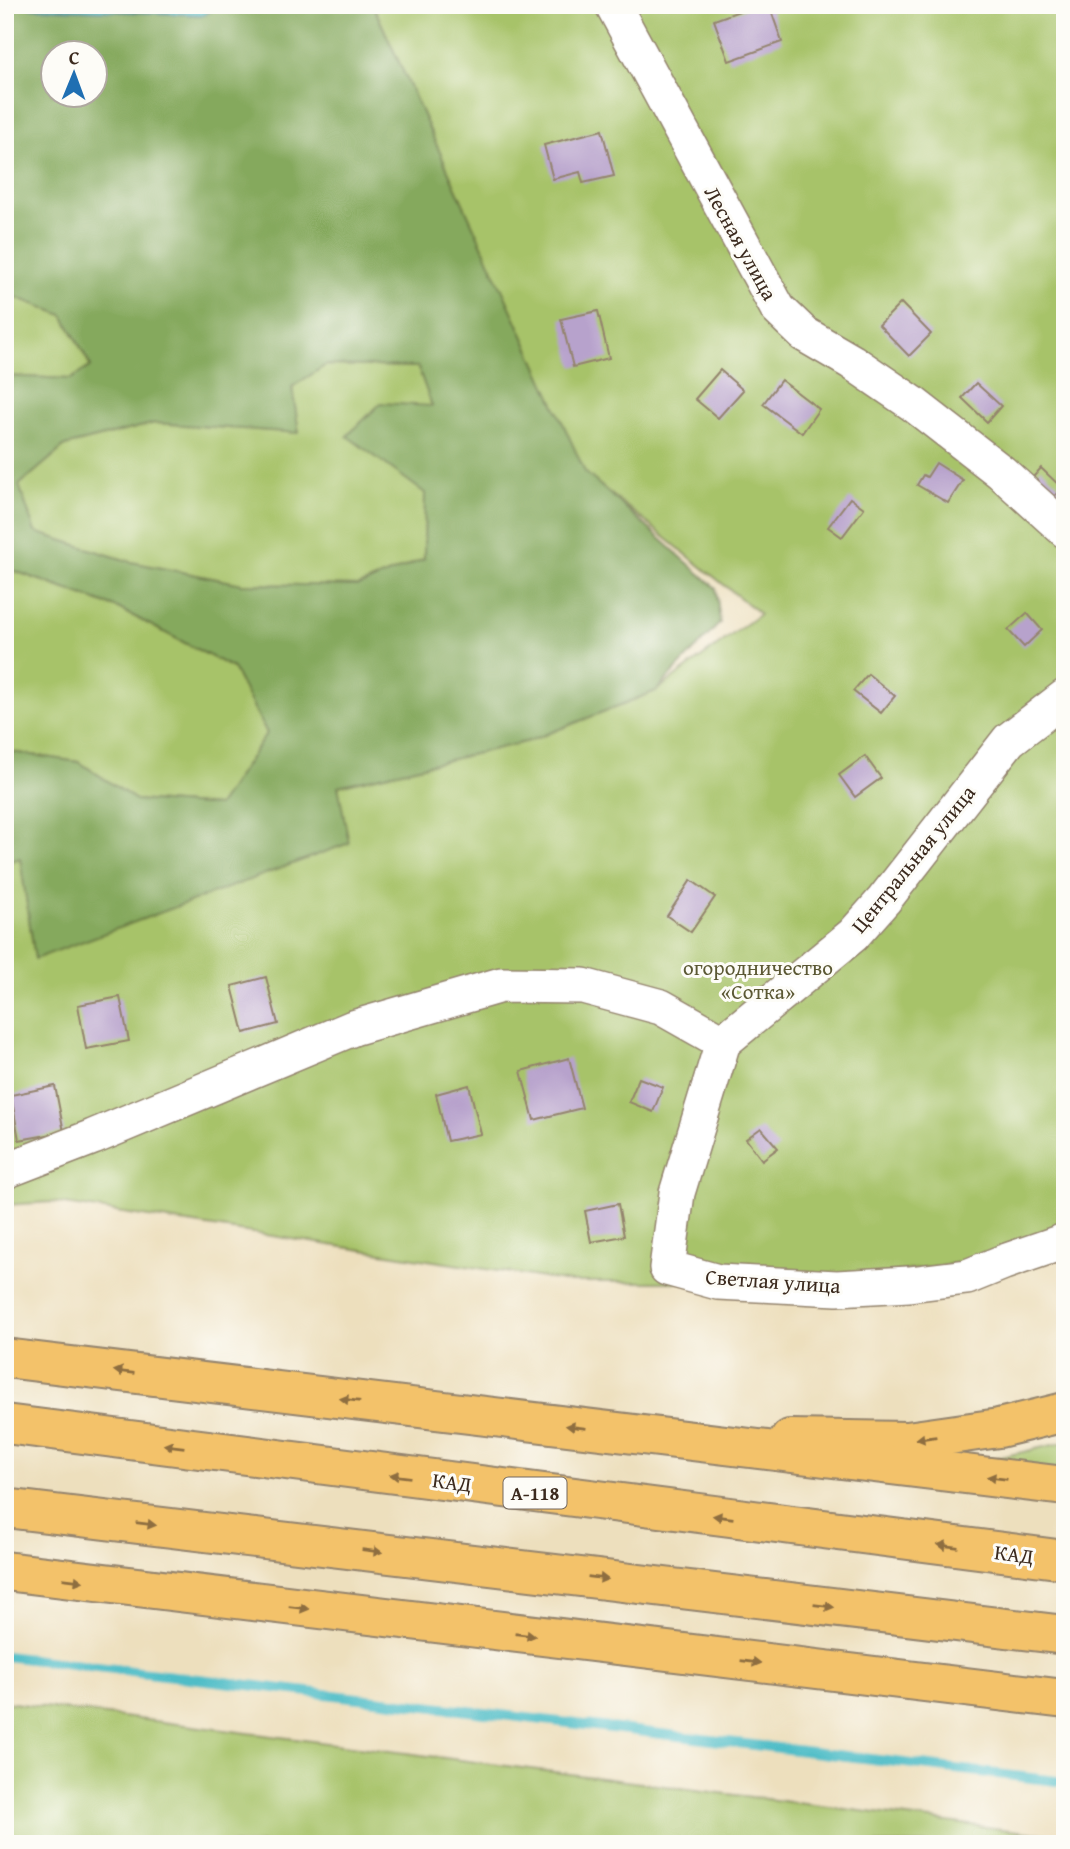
<svg xmlns="http://www.w3.org/2000/svg" width="1070" height="1849" viewBox="0 0 1070 1849" font-family="'Gentium Book Plus',serif">
<style>
.green{fill:#a7c369;stroke:#717644;stroke-width:2}
.forest{fill:#85a95d;stroke:#606a3e;stroke-width:2;fill-rule:evenodd}
.water{fill:#4fbdc7;stroke:#457472;stroke-width:2}
.lines{fill:none;stroke-linecap:round;stroke-linejoin:round}
.stream{stroke:#4fbdc7;stroke-width:10}
.building{fill:#b7a2cc}
.minor-casing{stroke:#94846e;stroke-width:38}
.major-casing{stroke:#94846e;stroke-width:42}
.highway-casing{stroke:#94846e;stroke-width:42}
.minor{stroke:#fff;stroke-width:35}
.major{stroke:#f3c26a;stroke-width:38}
.highway{stroke:#f3c26a;stroke-width:38}
.oneway{fill:#8e6e40}
.labels{text-anchor:middle;dominant-baseline:central;stroke-width:6;stroke-linejoin:round;paint-order:stroke}
.shield{fill:#fdfcf7;stroke:#75695f;stroke-width:2}
.shield-label{font-size:19px;font-weight:bold;fill:#3b2a1e}
.street-label{font-size:21px;fill:#3b2a1e;stroke:#fdfcf7}
.park-label{font-size:21px;fill:#5b5834;stroke:#fdfcf7}
</style>
<rect width="100%" height="100%" fill="#fdfcf7"/>
<filter id="ink" filterUnits="userSpaceOnUse"><feTurbulence type="fractalNoise" baseFrequency=".0143" numOctaves="2"/><feDisplacementMap in="SourceGraphic" scale="14" xChannelSelector="R" yChannelSelector="G"/><feConvolveMatrix kernelMatrix="1 2 1 2 8 2 1 2 1" color-interpolation-filters="sRGB"/></filter>
<filter id="wash" filterUnits="userSpaceOnUse"><feTurbulence type="fractalNoise" baseFrequency=".00686" numOctaves="4" result="noise"/><feDisplacementMap in="SourceGraphic" scale="28" xChannelSelector="R" yChannelSelector="G"/><feGaussianBlur stdDeviation="1.57" result="paint"/><feColorMatrix in="noise" values="0 0 0 0 0 0 0 0 0 0 0 0 0 0 0 0 0 1.4 0 .05"/><feComposite in="paint" operator="in"/></filter>
<g filter="url(#wash)">
<rect width="100%" height="100%" fill="#eddfbd"/>
<!-- green -->
<g class="green">
<path d="M373,5H1065V1231L974,1261L797,1287L718,1282H570L52,1202L5,1205V863L20,857L35,958L348,843L338,786L529,741L656,691L760,614L585,473Z"/>
<path d="M5,293L63,315L91,367L71,379L5,376Z"/>
<path d="M326,365L418,367L432,406L348,436L425,493L424,559L359,586L242,584L131,562L35,532L19,485L65,446L155,423L299,433L292,387Z"/>
<path d="M12,570L118,608L233,668L267,733L218,806L136,800L79,762L5,751V578Z"/>
<path d="M1065,1442V1478L984,1461Z"/>
<path d="M5,1702L1065,1837V1844H5Z"/>
</g>
<!-- forest -->
<path class="forest" d="M5,5L204,15L219,5H373L585,472L716,588L720,623L656,691L529,741L338,786L349,843L35,959L20,858L5,863V751L79,762L136,800L218,806L267,733L233,668L118,608L12,570L5,578V376L71,379L91,366L63,315L5,293ZM52,52H94V94H52ZM326,365L418,367L432,406L381,403L347,436L425,493L424,559L359,586L242,584L131,562L35,532L19,485L65,446L155,423L299,433L292,387Z"/>
<!-- water -->
<path class="water" d="M27,5H219L204,15L30,8Z"/>
<g class="lines">
<!-- stream -->
<path class="stream" d="M5,1656L1065,1782"/>
</g>
<g id="blocks">
<!-- building -->
<g class="building">
<path d="M756,5H769L782,42L729,61L714,20Z"/>
<path d="M602,130L614,176L583,183L580,172L553,179L544,145Z"/>
<path d="M901,303L931,334L909,356L879,325Z"/>
<path d="M598,311L609,358L573,367L561,319Z"/>
<path d="M720,370L743,390L718,418L695,399Z"/>
<path d="M781,380L819,409L802,433L763,404Z"/>
<path d="M976,383L1001,406L987,422L962,398Z"/>
<path d="M936,463L963,480L948,503L917,485L923,475L927,477Z"/>
<path d="M1041,468L1062,488L1049,502L1028,483Z"/>
<path d="M850,498L864,508L842,537L828,527Z"/>
<path d="M1027,613L1042,630L1024,647L1008,630Z"/>
<path d="M868,674L895,696L881,713L853,691Z"/>
<path d="M865,756L881,778L855,797L839,775Z"/>
<path d="M691,880L715,897L691,932L667,916Z"/>
<path d="M266,977L278,1024L244,1033L232,986Z"/>
<path d="M120,997L129,1041L86,1049L78,1005Z"/>
<path d="M569,1058L582,1108L534,1120L521,1071Z"/>
<path d="M639,1078L663,1087L653,1112L629,1102Z"/>
<path d="M469,1085L481,1134L447,1141L436,1094Z"/>
<path d="M55,1086L64,1132L19,1140L11,1095Z"/>
<path d="M761,1128L778,1148L762,1160L746,1139Z"/>
<path d="M618,1204L624,1236L591,1242L585,1211Z"/>
</g>
</g>
</g>
<g filter="url(#ink)">
<use href="#blocks" fill-opacity="0" stroke="#94846e" stroke-width="2"/>
<g class="lines">
<defs>
<g id="minor">
<path d="M613,5L778,309L804,334L852,362L912,403L1001,472L1065,530"/>
<path d="M723,1042L677,1193L667,1268L718,1282L837,1288L909,1284L967,1277L1004,1262L1065,1241"/>
<path d="M723,1042L853,935L884,900L1009,740L1065,697"/>
<path d="M5,1171L93,1137L353,1028L501,985L583,986L661,1007L723,1042"/>
</g>
<path id="major" d="M790,1439L907,1441L999,1428L1065,1412"/>
<g id="highway">
<path d="M5,1358L1065,1486"/>
<path d="M5,1424L1065,1560"/>
<path d="M5,1508L1065,1635"/>
<path d="M5,1571L1065,1699"/>
</g>
</defs>
<!-- minor casing -->
<use href="#minor" class="minor-casing"/>
<!-- major casing -->
<use href="#major" class="major-casing"/>
<!-- highway casing -->
<use href="#highway" class="highway-casing"/>
<!-- minor -->
<use href="#minor" class="minor"/>
<!-- major -->
<use href="#major" class="major"/>
<!-- highway -->
<use href="#highway" class="highway"/>
</g>
<!-- one-way arrows -->
<defs><path id="oneway-solid" d="M-6-.8H1V-3.2L6.5 0L1 3.2V.8H-6Z" transform="scale(1.75)"/></defs>
<g class="oneway">
<use href="#oneway-solid" transform="translate(124 1372) rotate(-173)"/>
<use href="#oneway-solid" transform="translate(350 1400) rotate(-173)"/>
<use href="#oneway-solid" transform="translate(576 1427) rotate(-173)"/>
<use href="#oneway-solid" transform="translate(926 1438) rotate(172)"/>
<use href="#oneway-solid" transform="translate(174 1446) rotate(-173)"/>
<use href="#oneway-solid" transform="translate(400 1476) rotate(-173)"/>
<use href="#oneway-solid" transform="translate(997 1478) rotate(-173)"/>
<use href="#oneway-solid" transform="translate(723 1517) rotate(-173)"/>
<use href="#oneway-solid" transform="translate(146 1524) rotate(7)"/>
<use href="#oneway-solid" transform="translate(948 1546) rotate(-173)"/>
<use href="#oneway-solid" transform="translate(372 1551) rotate(7)"/>
<use href="#oneway-solid" transform="translate(598 1578) rotate(7)"/>
<use href="#oneway-solid" transform="translate(73 1580) rotate(7)"/>
<use href="#oneway-solid" transform="translate(824 1606) rotate(7)"/>
<use href="#oneway-solid" transform="translate(299 1608) rotate(7)"/>
<use href="#oneway-solid" transform="translate(525 1635) rotate(7)"/>
<use href="#oneway-solid" transform="translate(751 1662) rotate(7)"/>
</g>
</g>
<g class="labels">
<!-- shield labels -->
<rect class="shield" x="503.5" y="1477.5" width="63" height="31" rx="5"/>
<g class="shield-label">
<text x="535" y="1493">А-118</text>
</g>
<!-- street labels -->
<g class="street-label">
<text transform="translate(741 243) rotate(61)">Лесная улица</text>
<text transform="translate(913 859) rotate(-51)">Центральная улица</text>
<text transform="translate(773 1281) rotate(4)">Светлая улица</text>
<text transform="translate(452 1482) rotate(7)">КАД</text>
<text transform="translate(1014 1554) rotate(7)">КАД</text>
</g>
<!-- park labels -->
<g class="park-label">
<text x="758" y="967">огородничество<tspan x="758" dy="24">«Сотка»</tspan></text>
</g>
</g>
<!-- margin -->
<rect width="1070" height="1849" fill="none" stroke="#fdfcf7" stroke-width="28"/>
<!-- north arrow -->
<g transform="translate(74 74) rotate(1)"><circle r="33" fill="#fdfcf7" stroke="#afa8a0" stroke-width="2"/>
<path d="M0-5L12 26L0 18L-12 26Z" fill="#1f6fb2"/>
<text y="-10" font-size="19" font-weight="bold" text-anchor="middle" fill="#3b2a1e">С</text>
</g>
</svg>
